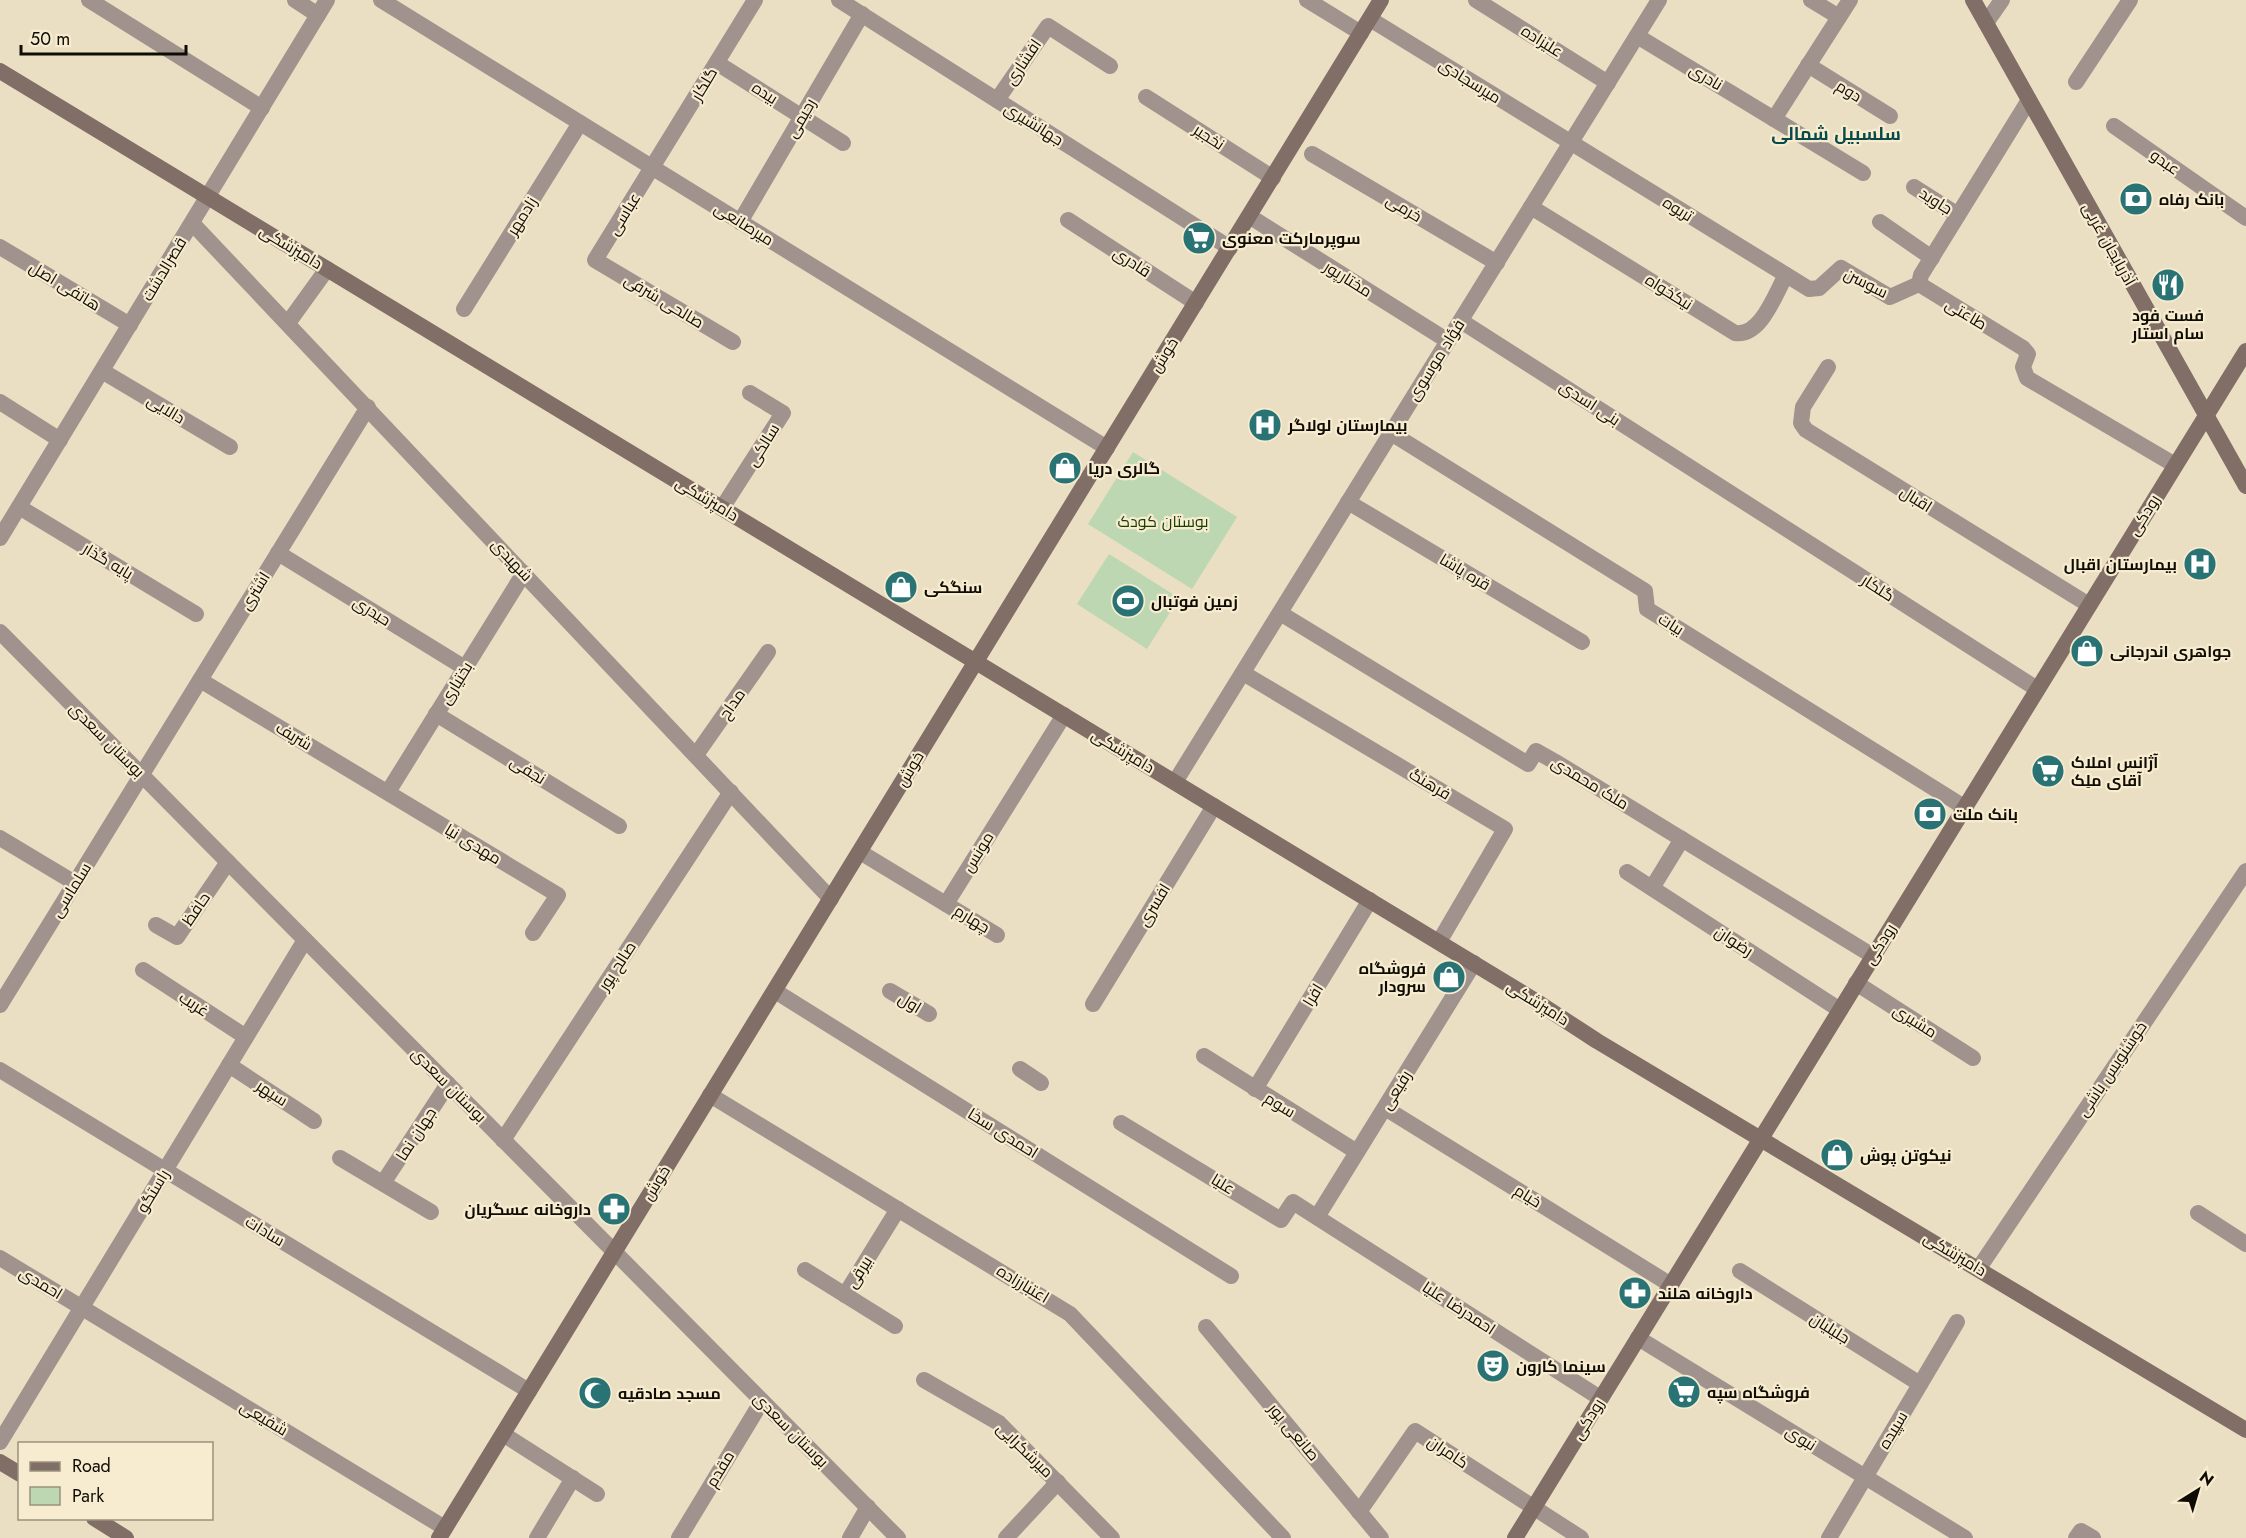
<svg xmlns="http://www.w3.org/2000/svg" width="2246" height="1538" viewBox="0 0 2246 1538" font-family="Jost,Cairo,sans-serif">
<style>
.green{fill:#bcd7b2}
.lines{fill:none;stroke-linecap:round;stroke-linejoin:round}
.minor{stroke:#a0938e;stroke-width:16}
.tertiary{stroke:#a0938e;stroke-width:16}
.secondary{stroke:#806e67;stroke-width:16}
.labels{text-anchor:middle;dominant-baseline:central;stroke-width:4.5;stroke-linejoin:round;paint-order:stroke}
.street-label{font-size:16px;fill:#0f0c04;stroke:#f7ecd0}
.poi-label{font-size:16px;font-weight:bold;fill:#0f0c04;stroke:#f7ecd0;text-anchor:start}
.park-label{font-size:16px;fill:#173e00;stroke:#f7ecd0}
.neighbourhood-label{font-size:18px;font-weight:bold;fill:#084a4a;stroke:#f7ecd0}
</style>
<rect width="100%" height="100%" fill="#eadfc3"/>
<!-- green -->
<g class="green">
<path d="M1133,452L1237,517L1192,589L1088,524Z"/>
<path d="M1109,554L1179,598L1147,649L1077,604Z"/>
</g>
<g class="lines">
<!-- minor -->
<g class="minor">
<path d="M89,0L262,108"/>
<path d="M295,0L318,15"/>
<path d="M381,0L1107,448"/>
<path d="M839,0L1230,248"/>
<path d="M1476,0L1608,83"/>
<path d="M1811,0L1839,17"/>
<path d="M1370,19L1809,289L1819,288L1841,268L1890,297L1919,284"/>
<path d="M1986,23L2002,0"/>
<path d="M1637,36L1863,173"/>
<path d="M717,63L843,143"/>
<path d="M1808,65L1890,116"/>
<path d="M2076,82L2130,0"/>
<path d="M1146,97L1273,178"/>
<path d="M997,100L1048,26L1110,66"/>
<path d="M1774,119L1850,0"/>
<path d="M2114,126L2246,218"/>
<path d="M1312,154L1497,263"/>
<path d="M1914,187L1958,215"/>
<path d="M1531,207L1735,333C1761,337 1775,294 1786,275"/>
<path d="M1249,216L1448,341"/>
<path d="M1068,220L1196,303"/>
<path d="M740,222L862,14"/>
<path d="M1880,222L1932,258"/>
<path d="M0,247L130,325"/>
<path d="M1919,284L2023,348L2028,354L2023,367L2027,378L2175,465"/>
<path d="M1919,284L1921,275L2029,100"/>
<path d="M464,309L580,123"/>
<path d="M1461,321L2037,689"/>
<path d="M733,342L595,260L755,0"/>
<path d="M1828,367L1803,407L1801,423L1806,430L2089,605"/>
<path d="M102,371L230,447"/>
<path d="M0,402L60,440"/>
<path d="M1391,433L1645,591L1647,609L1964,807"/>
<path d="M1348,502L1582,642"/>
<path d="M19,507L196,614"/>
<path d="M722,508L783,413L750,393"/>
<path d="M278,553L465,668"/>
<path d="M1280,613L1528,764L1536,751L1559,764L1873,956"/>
<path d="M1243,673L1505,829L1439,942"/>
<path d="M200,680L558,895L533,933"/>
<path d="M436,714L619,826"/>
<path d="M696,755L768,652"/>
<path d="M1175,782L1659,0"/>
<path d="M388,792L524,573"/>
<path d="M0,838L75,883"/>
<path d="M860,852L997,935"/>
<path d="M1627,872L1840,1010"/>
<path d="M1652,888L1682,839"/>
<path d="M946,904L1064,715"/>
<path d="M156,925L177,937L228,862"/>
<path d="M143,970L246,1037"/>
<path d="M1856,983L1973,1058"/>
<path d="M775,991L1231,1276"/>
<path d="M890,991L929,1014"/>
<path d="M1093,1004L1214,806"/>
<path d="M0,1005L368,407"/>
<path d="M1204,1056L1357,1152"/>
<path d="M229,1065L314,1121"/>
<path d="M1020,1069L1041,1083"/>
<path d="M0,1070L529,1391"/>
<path d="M1255,1089L1370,900"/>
<path d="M710,1095L1070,1314L1283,1538"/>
<path d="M1385,1108L1671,1285"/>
<path d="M1121,1123L1281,1220L1293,1202L1600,1398"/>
<path d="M503,1140L731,792"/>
<path d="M340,1158L431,1212"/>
<path d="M383,1183L448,1084"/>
<path d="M2198,1213L2246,1244"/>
<path d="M1317,1217L1474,963"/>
<path d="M0,1258L445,1528"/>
<path d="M1979,1268L2246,871"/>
<path d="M805,1270L895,1326"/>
<path d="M1740,1271L1920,1384"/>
<path d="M845,1295L898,1209"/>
<path d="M1206,1327L1381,1538"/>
<path d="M1638,1338L1965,1538"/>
<path d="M924,1380L999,1423L1112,1538"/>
<path d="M503,1434L597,1494"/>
<path d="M0,1442L305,940"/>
<path d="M1359,1512L1415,1431L1581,1538"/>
<path d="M537,1538L573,1478"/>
<path d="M679,1538L762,1401"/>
<path d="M850,1538L868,1507"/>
<path d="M1006,1538L1058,1482"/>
<path d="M1829,1538L1957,1322"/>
<path d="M2076,1538L2081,1531L2093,1538"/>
</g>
<!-- tertiary -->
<g class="tertiary">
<path d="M1307,0L1361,33"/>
<path d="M192,223L831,899"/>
<path d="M288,323L327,269"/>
<path d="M0,538L327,0"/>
<path d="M0,632L898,1538"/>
</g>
<!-- secondary -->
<g class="secondary">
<path d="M1973,0L2246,486"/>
<path d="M0,71L1534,1000L1597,1041L2246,1430"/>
<path d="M0,1462L20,1474"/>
<path d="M94,1518L126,1538"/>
<path d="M439,1538L1381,0"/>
<path d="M1515,1538L2246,351"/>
</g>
</g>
<!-- icons -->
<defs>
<symbol id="bank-disc" viewBox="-11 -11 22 22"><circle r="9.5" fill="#297374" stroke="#f7ecd0"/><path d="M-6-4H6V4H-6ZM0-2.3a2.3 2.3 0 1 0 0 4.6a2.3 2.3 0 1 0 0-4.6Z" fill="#fff"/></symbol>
<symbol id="supermarket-disc" viewBox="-11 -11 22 22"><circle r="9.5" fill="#297374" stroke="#f7ecd0"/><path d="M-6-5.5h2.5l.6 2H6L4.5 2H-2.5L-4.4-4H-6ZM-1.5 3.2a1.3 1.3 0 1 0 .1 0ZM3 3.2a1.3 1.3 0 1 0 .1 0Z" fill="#fff"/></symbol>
<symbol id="restaurant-disc" viewBox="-11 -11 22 22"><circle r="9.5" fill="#297374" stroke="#f7ecd0"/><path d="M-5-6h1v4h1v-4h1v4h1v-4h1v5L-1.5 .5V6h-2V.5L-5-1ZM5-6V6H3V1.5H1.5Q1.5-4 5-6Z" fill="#fff"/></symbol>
<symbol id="hospital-disc" viewBox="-11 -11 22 22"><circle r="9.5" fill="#297374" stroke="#f7ecd0"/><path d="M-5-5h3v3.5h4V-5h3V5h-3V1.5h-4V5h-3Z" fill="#fff"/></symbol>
<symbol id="shop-disc" viewBox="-11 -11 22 22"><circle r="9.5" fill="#297374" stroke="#f7ecd0"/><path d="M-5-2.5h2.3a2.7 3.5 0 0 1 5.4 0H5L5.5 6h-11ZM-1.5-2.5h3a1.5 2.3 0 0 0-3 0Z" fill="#fff"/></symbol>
<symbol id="stadium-disc" viewBox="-11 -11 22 22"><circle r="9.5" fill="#297374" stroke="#f7ecd0"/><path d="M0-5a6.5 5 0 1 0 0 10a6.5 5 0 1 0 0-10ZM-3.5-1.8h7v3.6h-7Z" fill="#fff"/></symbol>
<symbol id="pharmacy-disc" viewBox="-11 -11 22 22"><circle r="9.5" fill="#297374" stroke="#f7ecd0"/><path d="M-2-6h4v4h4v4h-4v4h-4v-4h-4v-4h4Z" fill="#fff"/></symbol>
<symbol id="theatre-disc" viewBox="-11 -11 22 22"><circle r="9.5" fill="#297374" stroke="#f7ecd0"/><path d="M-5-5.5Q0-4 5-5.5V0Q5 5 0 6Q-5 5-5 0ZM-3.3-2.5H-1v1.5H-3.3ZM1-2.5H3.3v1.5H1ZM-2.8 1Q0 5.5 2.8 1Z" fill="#fff"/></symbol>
<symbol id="mosque-disc" viewBox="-11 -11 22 22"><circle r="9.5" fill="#297374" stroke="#f7ecd0"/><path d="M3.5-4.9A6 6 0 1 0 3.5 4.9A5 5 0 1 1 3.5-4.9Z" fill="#fff"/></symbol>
</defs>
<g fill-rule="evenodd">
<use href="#bank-disc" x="2117" y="180" width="38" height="38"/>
<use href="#supermarket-disc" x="1180" y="219" width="38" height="38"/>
<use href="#restaurant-disc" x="2149" y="266" width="38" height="38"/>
<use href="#hospital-disc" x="1246" y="406" width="38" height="38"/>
<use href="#shop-disc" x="1046" y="449" width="38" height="38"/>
<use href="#hospital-disc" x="2181" y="545" width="38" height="38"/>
<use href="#shop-disc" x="882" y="568" width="38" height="38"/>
<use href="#stadium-disc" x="1109" y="582" width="38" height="38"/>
<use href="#shop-disc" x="2068" y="632" width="38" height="38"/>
<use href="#supermarket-disc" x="2029" y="752" width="38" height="38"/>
<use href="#bank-disc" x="1911" y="795" width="38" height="38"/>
<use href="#shop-disc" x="1430" y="958" width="38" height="38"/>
<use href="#shop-disc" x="1818" y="1136" width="38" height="38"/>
<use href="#pharmacy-disc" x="595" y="1190" width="38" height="38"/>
<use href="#pharmacy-disc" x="1616" y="1274" width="38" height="38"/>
<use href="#theatre-disc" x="1474" y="1347" width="38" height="38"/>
<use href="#supermarket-disc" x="1665" y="1373" width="38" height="38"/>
<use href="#mosque-disc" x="576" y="1374" width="38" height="38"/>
</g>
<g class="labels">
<!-- street labels -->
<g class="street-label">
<text transform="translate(1542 41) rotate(32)">علیزاده</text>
<text transform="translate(1023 62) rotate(-56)">افشاری</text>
<text transform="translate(1706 77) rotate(31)">نادری</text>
<text transform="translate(1470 81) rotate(32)">میرسجادی</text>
<text transform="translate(704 84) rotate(-59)">گلکار</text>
<text transform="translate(1849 91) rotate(32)">دوم</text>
<text transform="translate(765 93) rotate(32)">بیده</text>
<text transform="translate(801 118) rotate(-60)">رحیمی</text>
<text transform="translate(1034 124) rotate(32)">جهانشیری</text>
<text transform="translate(1209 137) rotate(33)">نخجیر</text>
<text transform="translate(2165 162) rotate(35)">عبدو</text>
<text transform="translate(1936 201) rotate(32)">جاوید</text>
<text transform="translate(1404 208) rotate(31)">خرمی</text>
<text transform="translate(1678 209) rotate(32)">تریوه</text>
<text transform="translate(624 214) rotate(-58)">عباسی</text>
<text transform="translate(522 216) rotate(-58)">زادمهر</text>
<text transform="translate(744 224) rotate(32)">میرصانعی</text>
<text transform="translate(2109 244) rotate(61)">آذربایجان غربی</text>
<text transform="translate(291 247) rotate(31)">دامپزشکی</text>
<text transform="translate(1132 262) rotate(33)">قادری</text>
<text transform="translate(164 269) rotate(-59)">قصرالدشت</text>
<text transform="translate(1348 279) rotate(32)">مختارپور</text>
<text transform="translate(1866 283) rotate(27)">سوسن</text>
<text transform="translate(65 286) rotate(31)">هاتفی اصل</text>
<text transform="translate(1669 292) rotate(32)">نیکخواه</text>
<text transform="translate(664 301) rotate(31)">صالحی شرفی</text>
<text transform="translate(1966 314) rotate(31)">طاعتی</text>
<text transform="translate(1164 355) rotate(-58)">خوش</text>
<text transform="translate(1436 360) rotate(-58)">فؤاد موسوی</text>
<text transform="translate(1590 403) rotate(33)">بنی اسدی</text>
<text transform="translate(166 409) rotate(31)">دالایی</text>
<text transform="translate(763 445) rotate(-58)">سالکی</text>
<text transform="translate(707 499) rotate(31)">دامپزشکی</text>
<text transform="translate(1916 499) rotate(32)">اقبال</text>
<text transform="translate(2144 515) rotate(-58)">رودکی</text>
<text transform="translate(512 560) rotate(47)">شهیدی</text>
<text transform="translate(108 561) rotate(31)">پایه گذار</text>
<text transform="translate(1465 572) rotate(31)">قره پاشا</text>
<text transform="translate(1878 588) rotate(33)">گلکار</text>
<text transform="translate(255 591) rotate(-58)">اشتری</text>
<text transform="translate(372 611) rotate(32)">حیدری</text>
<text transform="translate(1671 624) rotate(32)">بیات</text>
<text transform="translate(456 683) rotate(-58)">بختیاری</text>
<text transform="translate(732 704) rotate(-55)">مداح</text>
<text transform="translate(294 736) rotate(31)">شریف</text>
<text transform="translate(107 740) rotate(45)">بوستان سعدی</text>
<text transform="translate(1123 751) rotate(31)">دامپزشکی</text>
<text transform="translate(910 769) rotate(-59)">خوش</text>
<text transform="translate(528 770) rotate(32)">نجفی</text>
<text transform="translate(1590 783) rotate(31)">ملک محمدی</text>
<text transform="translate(1430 784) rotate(31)">فرهنگ</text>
<text transform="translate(473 844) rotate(31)">مهدی نیا</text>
<text transform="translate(978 852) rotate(-58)">مونس</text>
<text transform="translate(71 890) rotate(-58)">سلماسی</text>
<text transform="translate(1154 905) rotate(-59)">افسری</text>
<text transform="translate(196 909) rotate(-56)">حافظ</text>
<text transform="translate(972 919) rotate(31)">چهارم</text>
<text transform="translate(1734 941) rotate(33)">رضوان</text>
<text transform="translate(1880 944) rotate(-58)">رودکی</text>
<text transform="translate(617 966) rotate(-57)">صالح پور</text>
<text transform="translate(1313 995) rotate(-59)">افرا</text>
<text transform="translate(910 1003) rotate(31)">اول</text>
<text transform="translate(1538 1003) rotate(32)">دامپزشکی</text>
<text transform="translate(194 1004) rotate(33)">غریب</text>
<text transform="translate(1915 1021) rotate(32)">مشیری</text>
<text transform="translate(2112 1069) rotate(-56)">خوشنویس باشی</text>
<text transform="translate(449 1085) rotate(45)">بوستان سعدی</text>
<text transform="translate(1396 1090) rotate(-58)">رفیعی</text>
<text transform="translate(272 1093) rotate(33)">سپهر</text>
<text transform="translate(1280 1105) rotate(32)">سوم</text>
<text transform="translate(1003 1133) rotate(32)">احمدی سخا</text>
<text transform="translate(416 1134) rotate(-57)">جهان نما</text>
<text transform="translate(656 1183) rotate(-58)">خوش</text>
<text transform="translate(1223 1184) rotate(31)">علیا</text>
<text transform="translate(153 1191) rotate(-59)">راستگو</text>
<text transform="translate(1528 1196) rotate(32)">خیام</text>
<text transform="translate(265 1231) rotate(31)">سادات</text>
<text transform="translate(1955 1254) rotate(31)">دامپزشکی</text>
<text transform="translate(859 1272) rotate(-58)">بیرقی</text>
<text transform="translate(41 1283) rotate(31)">احمدی</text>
<text transform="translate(1023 1284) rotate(31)">اعتبارزاده</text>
<text transform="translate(1459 1308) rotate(33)">احمدرضا علیا</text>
<text transform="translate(1830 1328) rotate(32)">جلیلیان</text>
<text transform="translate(264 1418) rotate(31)">شفیعی</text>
<text transform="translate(1588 1419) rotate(-58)">رودکی</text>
<text transform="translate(791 1430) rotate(45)">بوستان سعدی</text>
<text transform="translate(1893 1430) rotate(-59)">سپیده</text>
<text transform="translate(1294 1432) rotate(50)">صانعی پور</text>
<text transform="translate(1801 1438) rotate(32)">نبوی</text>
<text transform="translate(1025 1450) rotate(44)">میرشکرایی</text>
<text transform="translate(1448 1452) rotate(34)">کامران</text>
<text transform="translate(720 1469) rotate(-59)">مقدم</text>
</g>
<!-- poi labels -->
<g class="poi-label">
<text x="2159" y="199">بانک رفاه</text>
<text x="1222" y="238">سوپرمارکت معنوی</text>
<text x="2168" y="315" text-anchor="middle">فست فود<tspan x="2168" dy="18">سام استار</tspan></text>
<text x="1288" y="425">بیمارستان لولاگر</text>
<text x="1088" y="468">گالری دریا</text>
<text x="2177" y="564" text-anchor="end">بیمارستان اقبال</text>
<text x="924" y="587">سنگکی</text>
<text x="1151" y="601">زمین فوتبال</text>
<text x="2110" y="651">جواهری اندرجانی</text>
<text x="2071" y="762">آژانس املاک<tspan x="2071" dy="18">آقای ملِک</tspan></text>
<text x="1953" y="814">بانک ملت</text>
<text x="1426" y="968" text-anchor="end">فروشگاه<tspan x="1426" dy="18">سرودار</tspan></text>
<text x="1860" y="1155">نیکوتن پوش</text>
<text x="591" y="1209" text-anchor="end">داروخانه عسگریان</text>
<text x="1658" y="1293">داروخانه هلند</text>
<text x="1516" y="1366">سینما کارون</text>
<text x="1707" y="1392">فروشگاه سپه</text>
<text x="618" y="1393">مسجد صادقیه</text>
</g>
<!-- park labels -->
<g class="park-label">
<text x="1163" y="521">بوستان کودک</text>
</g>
<!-- neighbourhood labels -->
<g class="neighbourhood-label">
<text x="1836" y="134">سلسبیل شمالی</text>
</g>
</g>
<!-- legend -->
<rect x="18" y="1442" width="195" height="78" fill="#f7ecd0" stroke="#9a927e" stroke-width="1.5"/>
<rect x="30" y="1462" width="30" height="9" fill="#806e67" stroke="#9a927e" stroke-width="1.5"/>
<text x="72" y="1472" font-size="18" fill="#0f0c04">Road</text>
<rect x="30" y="1487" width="30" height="18" fill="#bcd7b2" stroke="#9a927e" stroke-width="1.5"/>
<text x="72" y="1502" font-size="18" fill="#0f0c04">Park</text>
<!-- north arrow -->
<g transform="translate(2198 1490) rotate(37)" stroke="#f7ecd0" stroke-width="4.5" paint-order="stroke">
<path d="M0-4.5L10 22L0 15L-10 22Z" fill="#0f0c04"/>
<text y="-9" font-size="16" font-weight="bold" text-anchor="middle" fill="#0f0c04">N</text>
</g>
<!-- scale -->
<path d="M21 45v9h165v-9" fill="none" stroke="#0f0c04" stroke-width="3"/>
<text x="30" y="45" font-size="18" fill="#0f0c04" stroke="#f7ecd0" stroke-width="4.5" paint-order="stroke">50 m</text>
</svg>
